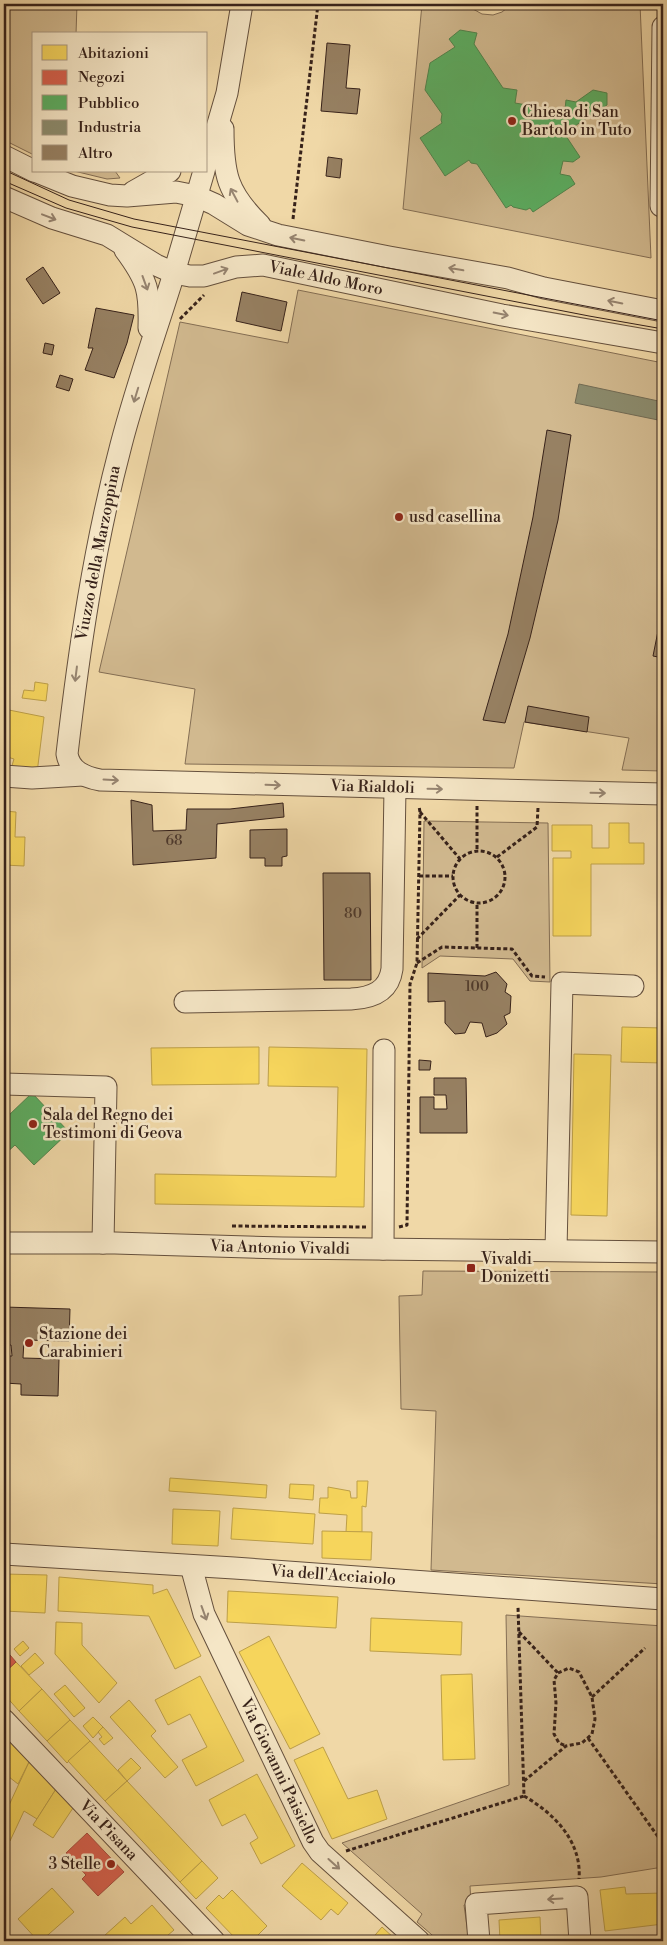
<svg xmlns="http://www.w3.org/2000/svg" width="667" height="1945" viewBox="0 0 667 1945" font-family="'Libre Bodoni',serif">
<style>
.green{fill:#d1b98f;stroke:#846e54}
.homes{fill:#f6d55c;stroke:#bd9f48}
.shops{fill:#d6604d;stroke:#a64d3e}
.public{fill:#5aae61;stroke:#50844c}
.industry{fill:#8c8c6e;stroke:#726c55}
.building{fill:#978163;stroke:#37221a}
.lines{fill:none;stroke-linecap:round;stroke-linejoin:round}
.minor-casing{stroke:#65503d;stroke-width:23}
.path{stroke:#37221a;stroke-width:3;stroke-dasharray:4 2.5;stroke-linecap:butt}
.minor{stroke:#f5e6c6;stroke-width:21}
.tram{stroke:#37221a;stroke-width:1}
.oneway{stroke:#968470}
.poi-dot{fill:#8f2418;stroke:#f5e6c6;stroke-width:2}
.labels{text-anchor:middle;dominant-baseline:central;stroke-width:5;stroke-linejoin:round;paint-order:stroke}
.number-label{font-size:14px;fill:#4f3a2c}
.poi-label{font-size:16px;fill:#37221a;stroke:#f5e6c6;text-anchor:start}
.street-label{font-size:16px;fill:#37221a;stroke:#f5e6c6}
</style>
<rect width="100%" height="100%" fill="#f0d8a7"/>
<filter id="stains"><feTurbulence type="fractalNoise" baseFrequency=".004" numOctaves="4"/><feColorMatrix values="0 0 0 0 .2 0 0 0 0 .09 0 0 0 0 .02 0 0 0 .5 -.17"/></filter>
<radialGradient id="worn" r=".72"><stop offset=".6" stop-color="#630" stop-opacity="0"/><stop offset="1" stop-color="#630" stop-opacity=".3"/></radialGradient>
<!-- green -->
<g class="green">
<path d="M4,4H77L76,34H34V155L4,140Z"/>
<path d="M422,4H464L482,14L493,15L502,12L512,4H640L651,258L403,209Z"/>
<path d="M74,171H115L120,178L107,179Z"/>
<path d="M298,290L663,363V771L622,770L629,738L524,722L514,768L185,764L195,689L99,672L180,322L288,343Z"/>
<path d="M424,821L548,823L550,982L530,981L513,959L440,956L422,968Z"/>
<path d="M423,1271L663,1272V1584L431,1570L436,1411L401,1409L399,1296L422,1295Z"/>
<path d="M506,1615L663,1626V1867L601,1877L470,1886L471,1904L464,1905L469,1941H439L417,1922L422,1914L342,1843L509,1785Z"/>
</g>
<!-- homes -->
<g class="homes">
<path d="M35,682L48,684L46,701L22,698L24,690L34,691Z"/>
<path d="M4,709L44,717L37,773L11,769L14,759L4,756Z"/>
<path d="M4,811L16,812L15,837H25L24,866L4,865Z"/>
<path d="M609,823H629V843H644V864H591V936H553V858H571V851H552V825H592V848H609Z"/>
<path d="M660,836L663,837V873H659Z"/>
<path d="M622,1027L663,1028V1063L621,1062Z"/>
<path d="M259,1047V1084L152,1085L151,1048Z"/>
<path d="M269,1047L367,1049L364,1207L155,1204V1174L336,1177L338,1087L268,1086Z"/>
<path d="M574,1054L611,1055L607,1216L571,1215Z"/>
<path d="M170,1478L267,1485L266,1498L169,1491Z"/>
<path d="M357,1481H368L366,1507L362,1506V1532H346L347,1515L319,1513L320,1498H328V1487L350,1491L351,1498H357Z"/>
<path d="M290,1484L314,1485L313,1500L289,1498Z"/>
<path d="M233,1508L315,1514L313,1544L231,1539Z"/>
<path d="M173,1509L220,1511L218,1546L172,1544Z"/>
<path d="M322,1531L372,1532L371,1560L322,1558Z"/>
<path d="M4,1574L47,1575L45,1613L4,1611Z"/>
<path d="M59,1577L153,1585V1594L167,1589L201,1656L175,1669L149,1616L58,1611Z"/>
<path d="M228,1591L338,1597L336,1628L227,1622Z"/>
<path d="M371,1618L462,1622L461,1655L370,1651Z"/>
<path d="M56,1622L82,1623V1645L117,1683L99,1703L55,1654Z"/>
<path d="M269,1636L320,1734L290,1749L239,1652Z"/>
<path d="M23,1641L29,1648L20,1656L14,1649Z"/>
<path d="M35,1653L44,1663L29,1675L21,1666Z"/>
<path d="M16,1662L42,1689L19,1711L4,1694V1673Z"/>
<path d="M472,1674L475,1759L443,1760L441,1675Z"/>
<path d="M200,1676L244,1761L196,1786L182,1760L207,1747L190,1714L168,1725L155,1700Z"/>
<path d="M65,1685L85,1708L74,1717L54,1694Z"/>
<path d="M42,1689L70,1720L47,1741L19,1711Z"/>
<path d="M129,1700L156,1731L151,1736L178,1767L165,1778L110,1717Z"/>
<path d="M93,1717L103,1727L93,1738L83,1726Z"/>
<path d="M70,1720L90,1741L67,1763L47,1741Z"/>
<path d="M103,1727L113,1738L104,1745L99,1739L102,1737L98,1732Z"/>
<path d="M4,1734L30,1760L18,1784L4,1773Z"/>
<path d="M90,1741L127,1781L105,1801L68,1761Z"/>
<path d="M323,1747L348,1799L377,1790L387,1819L332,1839L294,1760Z"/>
<path d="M131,1758L141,1768L127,1781L118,1770Z"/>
<path d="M30,1760L56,1789L37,1819L24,1811L10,1841L4,1836V1816Z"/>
<path d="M257,1774L295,1846L261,1864L250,1843L258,1838L245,1814L222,1826L209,1800Z"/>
<path d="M127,1781L202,1861L180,1882L105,1801Z"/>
<path d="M56,1789L73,1808L53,1838L33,1825Z"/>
<path d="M202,1861L218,1878L196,1899L180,1882Z"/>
<path d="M302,1863L348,1903L338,1915L331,1909L321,1920L282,1886Z"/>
<path d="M625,1887L626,1894L663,1893V1924L605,1931L600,1890Z"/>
<path d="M52,1888L74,1912L41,1941H38L18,1919Z"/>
<path d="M232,1890L267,1926L252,1941H238L206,1908L219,1895L223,1899Z"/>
<path d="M152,1905L174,1930L161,1941H109L104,1936L125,1917L131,1924Z"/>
<path d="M540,1917L541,1941H500L499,1920Z"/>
<path d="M382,1927L395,1939L393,1941H370Z"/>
<path d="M298,1936L305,1941H271Z"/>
</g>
<!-- shops -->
<g class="shops">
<path d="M4,1648L16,1662L4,1673Z"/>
<path d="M87,1833L124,1872L98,1896L82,1879L86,1875L66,1853Z"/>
</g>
<!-- public -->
<g class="public">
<path d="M460,30L477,33L474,44L503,88L517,90L515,103L533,106L532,110L544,113L546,108L562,110L565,109L566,100L576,102L593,90L607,93V105L564,133L580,157L573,162L563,161L560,174L570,176L575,184L533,212L530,208L526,210L513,207L511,205L506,208L477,164L471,163L469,160L445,176L420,138L442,123L441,120L442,114L425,90L430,63L455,47L449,39Z"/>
<path d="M32,1093L69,1132L34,1165L15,1145L4,1155V1112L8,1116Z"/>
</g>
<!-- industry -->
<path class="industry" d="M579,384L663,402V421L575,403Z"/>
<!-- building -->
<g class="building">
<path d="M327,43L350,45L346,88L360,89L357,114L321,111Z"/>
<path d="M328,157L342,159L340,178L326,176Z"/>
<path d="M43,267L60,293L43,304L26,279Z"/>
<path d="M242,292L287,302L281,331L236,321Z"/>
<path d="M96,308L134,315L127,343L114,378L85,370L93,348H88Z"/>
<path d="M45,343L54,345L52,355L43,353Z"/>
<path d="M60,375L73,379L69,391L56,387Z"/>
<path d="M547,430L571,435L558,520L530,638L505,723L483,720L508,634L533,517Z"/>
<path d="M663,606V658L653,656Z"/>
<path d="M528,706L589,717L587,732L525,722Z"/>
<path d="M131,800L152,805L153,831L186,830L187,809H230L283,803L284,817L217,824L216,858L133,865Z"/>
<path d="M287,829V856L282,857V866H265V858H250V830Z"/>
<path d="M323,873H370L371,980H324Z"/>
<path d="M496,972L507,984L505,992L511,996L510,1013L504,1016L507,1024L497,1033L486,1037L482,1023L470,1022L465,1033L455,1034L445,1023V1001L428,1002V973L485,976Z"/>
<path d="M419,1060L431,1061L430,1070H419Z"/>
<path d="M434,1078H466L467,1133H420V1097H434V1109H447L446,1095H434Z"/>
<path d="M4,1307L70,1309L69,1341L24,1340L23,1358L59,1359L58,1396L21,1395V1384L4,1383V1356H12L11,1345H4Z"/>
</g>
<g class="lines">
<defs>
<g id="minor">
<path d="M223,129C223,174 227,193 260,225"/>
<path d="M4,156L34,171"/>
<path d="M206,165L227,93L242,4"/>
<path d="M35,171L72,186L110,195L127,196L176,192L196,196L214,204L248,225L278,235L389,257L508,278L544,288L663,311"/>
<path id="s1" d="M204,171C193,209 182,246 171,283C154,337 135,391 121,445C94,547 79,650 67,754C70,771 84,777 100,780L663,794"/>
<path d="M133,192L170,171"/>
<path id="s2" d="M4,197L52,218L107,235L156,265L174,273L190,276H204L236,267L263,265L502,315L663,343"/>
<path d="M661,206L663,27"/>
<path d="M125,250C148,281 150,291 149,328"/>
<path d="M4,776L32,778L83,775"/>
<path d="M185,1002L351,999C372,998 389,991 392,969L395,788"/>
<path d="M4,1084L106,1087L103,1243"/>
<path id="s3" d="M4,1243H115L282,1248L663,1252"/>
<path d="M383,1249L384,1050"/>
<path d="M556,1250L562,983L633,986"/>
<path id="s4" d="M4,1554L234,1568L663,1599"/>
<path id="s5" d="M191,1566L204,1614L313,1842L320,1852L419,1941"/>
<path id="s6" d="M4,1720L214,1941"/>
<path d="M479,1941L476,1904L577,1897L580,1941"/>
</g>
</defs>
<!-- minor casing -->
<use href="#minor" class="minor-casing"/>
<!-- path -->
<g class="path">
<path d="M293,219L318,4"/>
<path d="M180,319L204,295"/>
<path d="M477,806V850"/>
<path d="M420,812L460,859"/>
<circle cx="479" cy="877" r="26"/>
<path d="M497,857L537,827L538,808"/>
<path d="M419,876H453"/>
<path d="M417,939L460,895"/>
<path d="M477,948V903"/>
<path d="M417,963L442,947L512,949L532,976L545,977"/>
<path d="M232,1226L366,1227"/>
<path d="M399,1227L407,1225L410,984L417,963L420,812L419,806"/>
<path d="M519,1632L558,1673"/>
<path d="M592,1697L645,1648"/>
<path d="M588,1738L661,1841"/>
<path d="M524,1781L566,1746L582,1743L592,1734L595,1719L592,1697L579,1672L569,1668L558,1673L554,1680L556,1703L554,1734L559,1743L566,1746"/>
<path d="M524,1796C555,1814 582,1842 579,1879"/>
<path d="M346,1851L524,1796L518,1607"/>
</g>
<!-- minor -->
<use href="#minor" class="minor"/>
<!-- tram -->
<g class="tram">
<path d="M4,170L69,200L134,219L663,321"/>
<path d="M4,181L66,208L132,227L589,316L663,329"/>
</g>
</g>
<!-- one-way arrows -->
<defs><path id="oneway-shaft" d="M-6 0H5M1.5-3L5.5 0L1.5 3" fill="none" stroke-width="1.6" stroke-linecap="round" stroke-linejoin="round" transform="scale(1.25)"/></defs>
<g class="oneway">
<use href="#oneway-shaft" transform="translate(234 195) rotate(-118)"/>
<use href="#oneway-shaft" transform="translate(49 217) rotate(21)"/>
<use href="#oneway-shaft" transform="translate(297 239) rotate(-168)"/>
<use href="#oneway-shaft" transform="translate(456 269) rotate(-170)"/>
<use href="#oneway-shaft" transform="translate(221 271) rotate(-20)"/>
<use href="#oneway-shaft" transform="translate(145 283) rotate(70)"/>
<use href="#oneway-shaft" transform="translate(615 302) rotate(-169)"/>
<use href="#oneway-shaft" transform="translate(501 314) rotate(11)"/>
<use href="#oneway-shaft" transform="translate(136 395) rotate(107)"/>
<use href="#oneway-shaft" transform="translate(76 674) rotate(97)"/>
<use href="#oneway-shaft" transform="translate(111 780) rotate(3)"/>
<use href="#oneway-shaft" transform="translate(273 785) rotate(2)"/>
<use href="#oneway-shaft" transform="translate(435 789) rotate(1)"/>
<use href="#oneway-shaft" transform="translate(598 793) rotate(1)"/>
<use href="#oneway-shaft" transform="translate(204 1613) rotate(70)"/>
<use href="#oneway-shaft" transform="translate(334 1864) rotate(42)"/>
<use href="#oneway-shaft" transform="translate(555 1899) rotate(177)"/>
</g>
<!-- markers -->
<g class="poi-dot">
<circle cx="512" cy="121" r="5"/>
<circle cx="399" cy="517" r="5"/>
<circle cx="33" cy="1124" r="5"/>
<rect x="466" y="1263" width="10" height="10" rx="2.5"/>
<circle cx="29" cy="1343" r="5"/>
<circle cx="111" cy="1864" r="5"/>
</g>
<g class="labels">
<!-- number labels -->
<g class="number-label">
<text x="174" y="841">68</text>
<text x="353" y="914">80</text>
<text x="477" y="987">100</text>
</g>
<!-- poi labels -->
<g class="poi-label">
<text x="522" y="112">Chiesa di San<tspan x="522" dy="18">Bartolo in Tuto</tspan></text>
<text x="409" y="517">usd casellina</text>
<text x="43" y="1115">Sala del Regno dei<tspan x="43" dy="18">Testimoni di Geova</tspan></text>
<text x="481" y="1259">Vivaldi<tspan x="481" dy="18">Donizetti</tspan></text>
<text x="39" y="1334">Stazione dei<tspan x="39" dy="18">Carabinieri</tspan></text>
<text x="101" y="1864" text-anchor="end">3 Stelle</text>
</g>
<!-- street labels -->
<g class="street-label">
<text stroke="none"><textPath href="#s2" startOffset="342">Viale Aldo Moro</textPath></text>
<text transform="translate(98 553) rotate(-79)">Viuzzo della Marzoppina</text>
<text stroke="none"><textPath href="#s1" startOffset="918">Via Rialdoli</textPath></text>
<text stroke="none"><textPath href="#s3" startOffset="276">Via Antonio Vivaldi</textPath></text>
<text stroke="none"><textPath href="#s4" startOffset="330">Via dell'Acciaiolo</textPath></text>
<text stroke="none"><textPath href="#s5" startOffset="224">Via Giovanni Paisiello</textPath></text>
<text stroke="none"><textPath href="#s6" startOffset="152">Via Pisana</textPath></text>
</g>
</g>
<!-- margin -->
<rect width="667" height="1945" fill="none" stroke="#f0d8a7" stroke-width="20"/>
<rect x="5" y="5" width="657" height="1935" fill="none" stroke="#37221a" stroke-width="2.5"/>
<rect x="10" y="10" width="647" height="1925" fill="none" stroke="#37221a"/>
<!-- legend -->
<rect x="32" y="32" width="175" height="140" fill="#f5e6c6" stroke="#a99881"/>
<rect x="42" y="45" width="25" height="15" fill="#f6d55c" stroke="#a99881"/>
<text x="78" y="58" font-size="15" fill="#37221a">Abitazioni</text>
<rect x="42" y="70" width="25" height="15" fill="#d6604d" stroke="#a99881"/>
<text x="78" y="82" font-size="15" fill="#37221a">Negozi</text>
<rect x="42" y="95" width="25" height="15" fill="#5aae61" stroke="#a99881"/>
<text x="78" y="108" font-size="15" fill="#37221a">Pubblico</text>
<rect x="42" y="120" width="25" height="15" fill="#8c8c6e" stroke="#a99881"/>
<text x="78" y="132" font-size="15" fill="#37221a">Industria</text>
<rect x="42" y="145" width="25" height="15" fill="#978163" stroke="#a99881"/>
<text x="78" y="158" font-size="15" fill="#37221a">Altro</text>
<rect width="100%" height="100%" filter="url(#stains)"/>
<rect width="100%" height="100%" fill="url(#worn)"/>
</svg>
